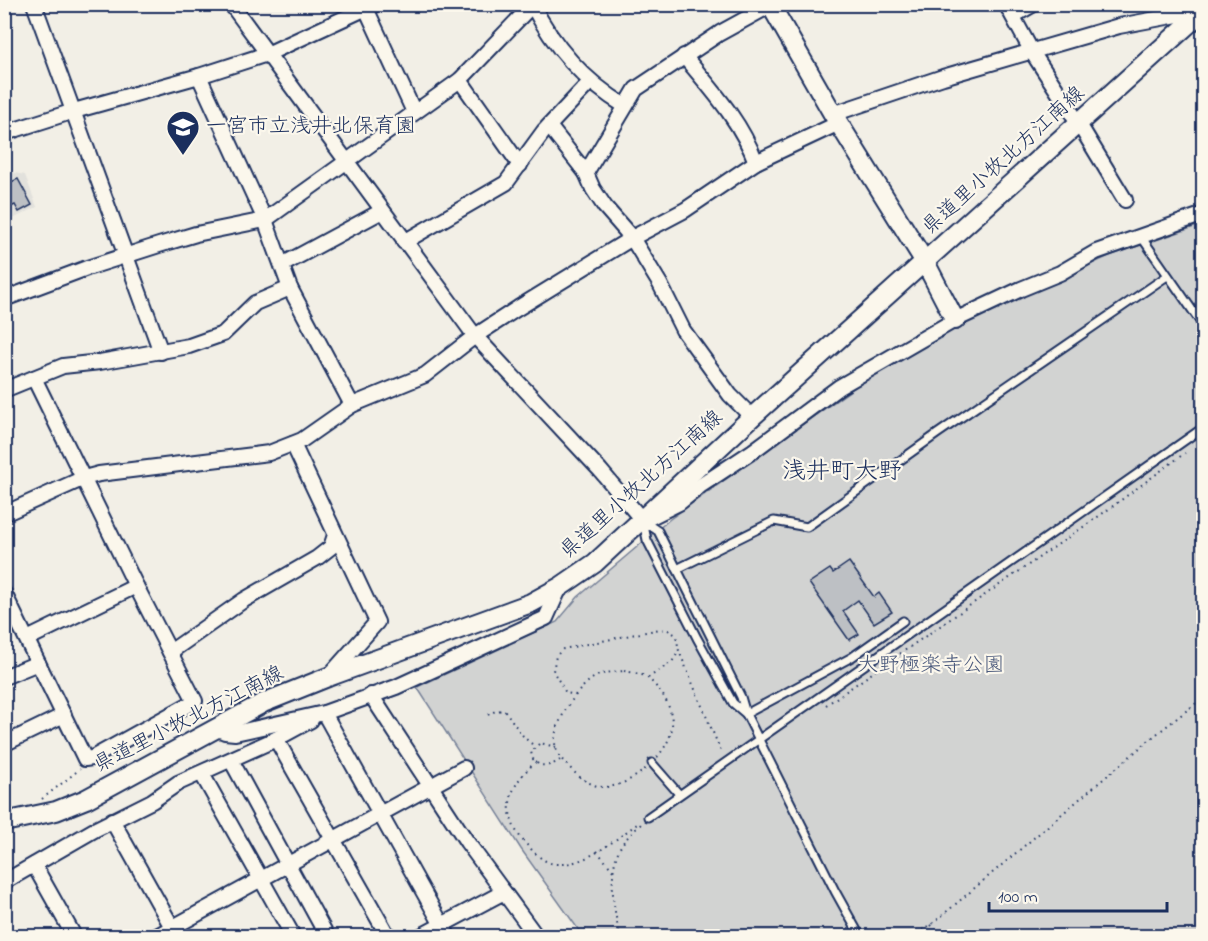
<svg xmlns="http://www.w3.org/2000/svg" width="1208" height="941" viewBox="0 0 1208 941" font-family="'Indie Flower','Klee One',sans-serif">
<style>
.built{fill:#e2e1dc}
.green{fill:#d2d3d2;stroke:#768198;stroke-width:1.5}
.building{fill:#bdc0c4;stroke:#1b2f5e;stroke-width:1.5}
.lines{fill:none;stroke-linecap:round;stroke-linejoin:round}
.lane-casing{stroke:#1b2f5e;stroke-width:11}
.street-casing{stroke:#1b2f5e;stroke-width:18}
.secondary-casing{stroke:#1b2f5e;stroke-width:22}
.path{stroke:#1b2f5e;stroke-width:2;stroke-dasharray:1.5 4.5;stroke-linecap:butt}
.lane{stroke:#fbf7ec;stroke-width:7}
.street{stroke:#fbf7ec;stroke-width:14}
.secondary{stroke:#fbf7ec;stroke-width:18}
.labels{text-anchor:middle;dominant-baseline:central;stroke-width:4.5;stroke-linejoin:round;paint-order:stroke}
.poi-label{font-size:21px;fill:#1b2f5e;stroke:#fbf7ec;text-anchor:start}
.street-label{font-size:21px;fill:#1b2f5e;stroke:#fbf7ec}
.park-label{font-size:21px;fill:#49587b;stroke:#fbf7ec}
.quarter-label{font-size:24px;fill:#1b2f5e;stroke:#fbf7ec}
</style>
<rect width="100%" height="100%" fill="#f2efe6"/>
<filter id="ink" filterUnits="userSpaceOnUse"><feTurbulence type="fractalNoise" baseFrequency=".0167" numOctaves="2"/><feDisplacementMap in="SourceGraphic" scale="12" xChannelSelector="R" yChannelSelector="G"/><feConvolveMatrix kernelMatrix="1 2 1 2 8 2 1 2 1" color-interpolation-filters="sRGB"/></filter>
<g filter="url(#ink)">
<!-- built -->
<path class="built" d="M4,156L10,172L25,175L37,207L5,223Z"/>
<!-- green -->
<path class="green" d="M1203,224V936H583L521,849L417,687L557,622L578,597L670,519L858,385L957,326L1109,256Z"/>
<!-- building -->
<g class="building">
<path d="M18,179L32,205L19,212L15,205L4,210V185Z"/>
<path d="M849,562L874,597L879,593L892,612L874,623L858,600L843,611L859,634L849,640L809,583L830,569L833,573Z"/>
</g>
<g class="lines">
<defs>
<g id="lane">
<path d="M1140,235L1204,327"/>
<path d="M643,521L658,531L741,697L746,714L733,703L697,638L647,540Z"/>
<path d="M677,569L774,521L807,527L937,434L1167,276"/>
<path d="M652,763L679,794"/>
<path d="M648,817L1204,427"/>
<path d="M860,936L835,891L746,714L852,657L903,621"/>
</g>
<g id="street">
<path d="M34,4L161,352"/>
<path d="M231,4L475,336L600,470L643,521L679,503L700,486L753,451L839,387L955,320L1021,289L1060,273L1096,252L1204,214"/>
<path d="M364,4L414,112"/>
<path d="M532,4C554,48 584,81 625,106"/>
<path d="M1006,4L1032,52L1079,124L1125,200"/>
<path d="M1013,16L1034,4"/>
<path d="M684,56C712,90 740,120 756,162"/>
<path d="M199,76L265,220L290,288L352,405"/>
<path d="M460,80L520,165"/>
<path d="M833,114L943,77L1119,26L1204,10"/>
<path d="M4,122L8,132L74,111L199,76L267,54L375,4"/>
<path d="M549,126L586,173"/>
<path d="M404,242L506,183L544,131L590,82"/>
<path d="M282,265L382,211"/>
<path d="M4,299L87,268L159,245L196,234L265,220L460,80L533,4"/>
<path d="M4,390L63,366L100,362L189,346L223,334L255,303L290,288"/>
<path d="M752,417L730,395L683,330L660,284L632,238L605,207L593,189L586,173L636,89L720,33L773,4"/>
<path d="M293,444L377,622L330,675"/>
<path d="M4,514L84,478L99,474L269,453L302,440L352,405L425,375L475,336L518,308L632,238L685,210L756,162L839,123"/>
<path d="M4,593L85,759L92,758L195,701L136,586L34,378"/>
<path d="M27,639L136,586"/>
<path d="M170,652L244,600L317,558L331,547L335,535"/>
<path d="M4,677L38,663"/>
<path d="M371,695L467,842L536,936"/>
<path d="M324,713L448,936"/>
<path d="M216,728L225,732L235,733L324,713L396,687L546,618L560,587"/>
<path d="M276,739L388,936"/>
<path d="M4,744L64,715"/>
<path d="M231,760L327,936"/>
<path d="M202,774L293,936"/>
<path d="M112,820L177,936"/>
<path d="M34,865L74,936"/>
<path d="M4,882L96,829L152,801L178,783L276,739L311,720"/>
<path d="M157,936L464,768"/>
<path d="M421,936L504,892"/>
</g>
<g id="secondary">
<path d="M770,4L833,114L925,262L955,320"/>
<path d="M4,822L56,811L86,799L263,703L328,677L531,603L560,587L595,563L752,417L1204,10"/>
</g>
</defs>
<!-- lane casing -->
<use href="#lane" class="lane-casing"/>
<!-- street casing -->
<use href="#street" class="street-casing"/>
<!-- secondary casing -->
<use href="#secondary" class="secondary-casing"/>
<!-- path -->
<g class="path">
<path d="M624,671C629,672 636,673 642,675C649,678 654,684 659,690C667,699 673,714 672,728C668,755 631,788 603,787C591,786 580,778 572,770C564,762 556,755 555,743C552,725 580,683 597,676C605,672 615,672 624,671Z"/>
<path d="M648,678L672,662L679,651"/>
<path d="M576,695L566,693L553,671L556,656L563,649L660,629L668,630L676,635L679,651L722,754"/>
<path d="M826,705L1102,514L1185,453"/>
<path d="M488,715L495,711L504,710C516,724 519,736 535,746"/>
<path d="M556,747L540,743L531,752L533,759L539,765C548,766 553,765 560,760"/>
<path d="M536,762C504,788 500,820 531,849C539,857 546,864 558,864C589,865 616,838 640,822"/>
<path d="M42,799L80,769"/>
<path d="M597,851L614,872"/>
<path d="M931,925L940,936"/>
<path d="M620,936C614,911 608,878 618,852C622,841 633,832 642,823"/>
<path d="M912,936L931,925L1154,736L1204,697"/>
</g>
<!-- lane -->
<use href="#lane" class="lane"/>
<!-- street -->
<use href="#street" class="street"/>
<!-- secondary -->
<use href="#secondary" class="secondary"/>
</g>
</g>
<!-- icons -->
<defs>
<symbol id="school-pin" viewBox="-11 -11 22 30"><path d="M0 17L-7.5 6A9.5 9.5 0 1 1 7.5 6Z" fill="#1b2f5e" stroke="#fbf7ec"/><path d="M0-5L7-2L0 1L-7-2ZM-4 1L0 2.5L4 1V4Q0 6-4 4Z" fill="#fff"/></symbol>
</defs>
<g fill-rule="evenodd">
<use href="#school-pin" x="164" y="108" width="38" height="52"/>
</g>
<g class="labels">
<!-- poi labels -->
<g class="poi-label">
<text x="206" y="127">一宮市立浅井北保育園</text>
</g>
<!-- street labels -->
<g class="street-label">
<text transform="translate(1004 161) rotate(-42)">県道里小牧北方江南線</text>
<text transform="translate(642 485) rotate(-42)">県道里小牧北方江南線</text>
<text transform="translate(189 720) rotate(-27)">県道里小牧北方江南線</text>
</g>
<!-- park labels -->
<g class="park-label">
<text x="931" y="666">大野極楽寺公園</text>
</g>
<!-- quarter labels -->
<g class="quarter-label">
<text x="842" y="472">浅井町大野</text>
</g>
</g>
<!-- margin -->
<rect width="1208" height="941" fill="none" stroke="#fbf7ec" stroke-width="24"/>
<rect x="12" y="12" width="1184" height="917" fill="none" stroke="#1b2f5e" stroke-width="2" filter="url(#ink)"/>
<!-- scale -->
<path d="M989 902v9h178v-9" fill="none" stroke="#1b2f5e" stroke-width="3"/>
<text x="998" y="902" font-size="18" fill="#1b2f5e" stroke="#fbf7ec" stroke-width="4.5" paint-order="stroke">100 m</text>
</svg>
